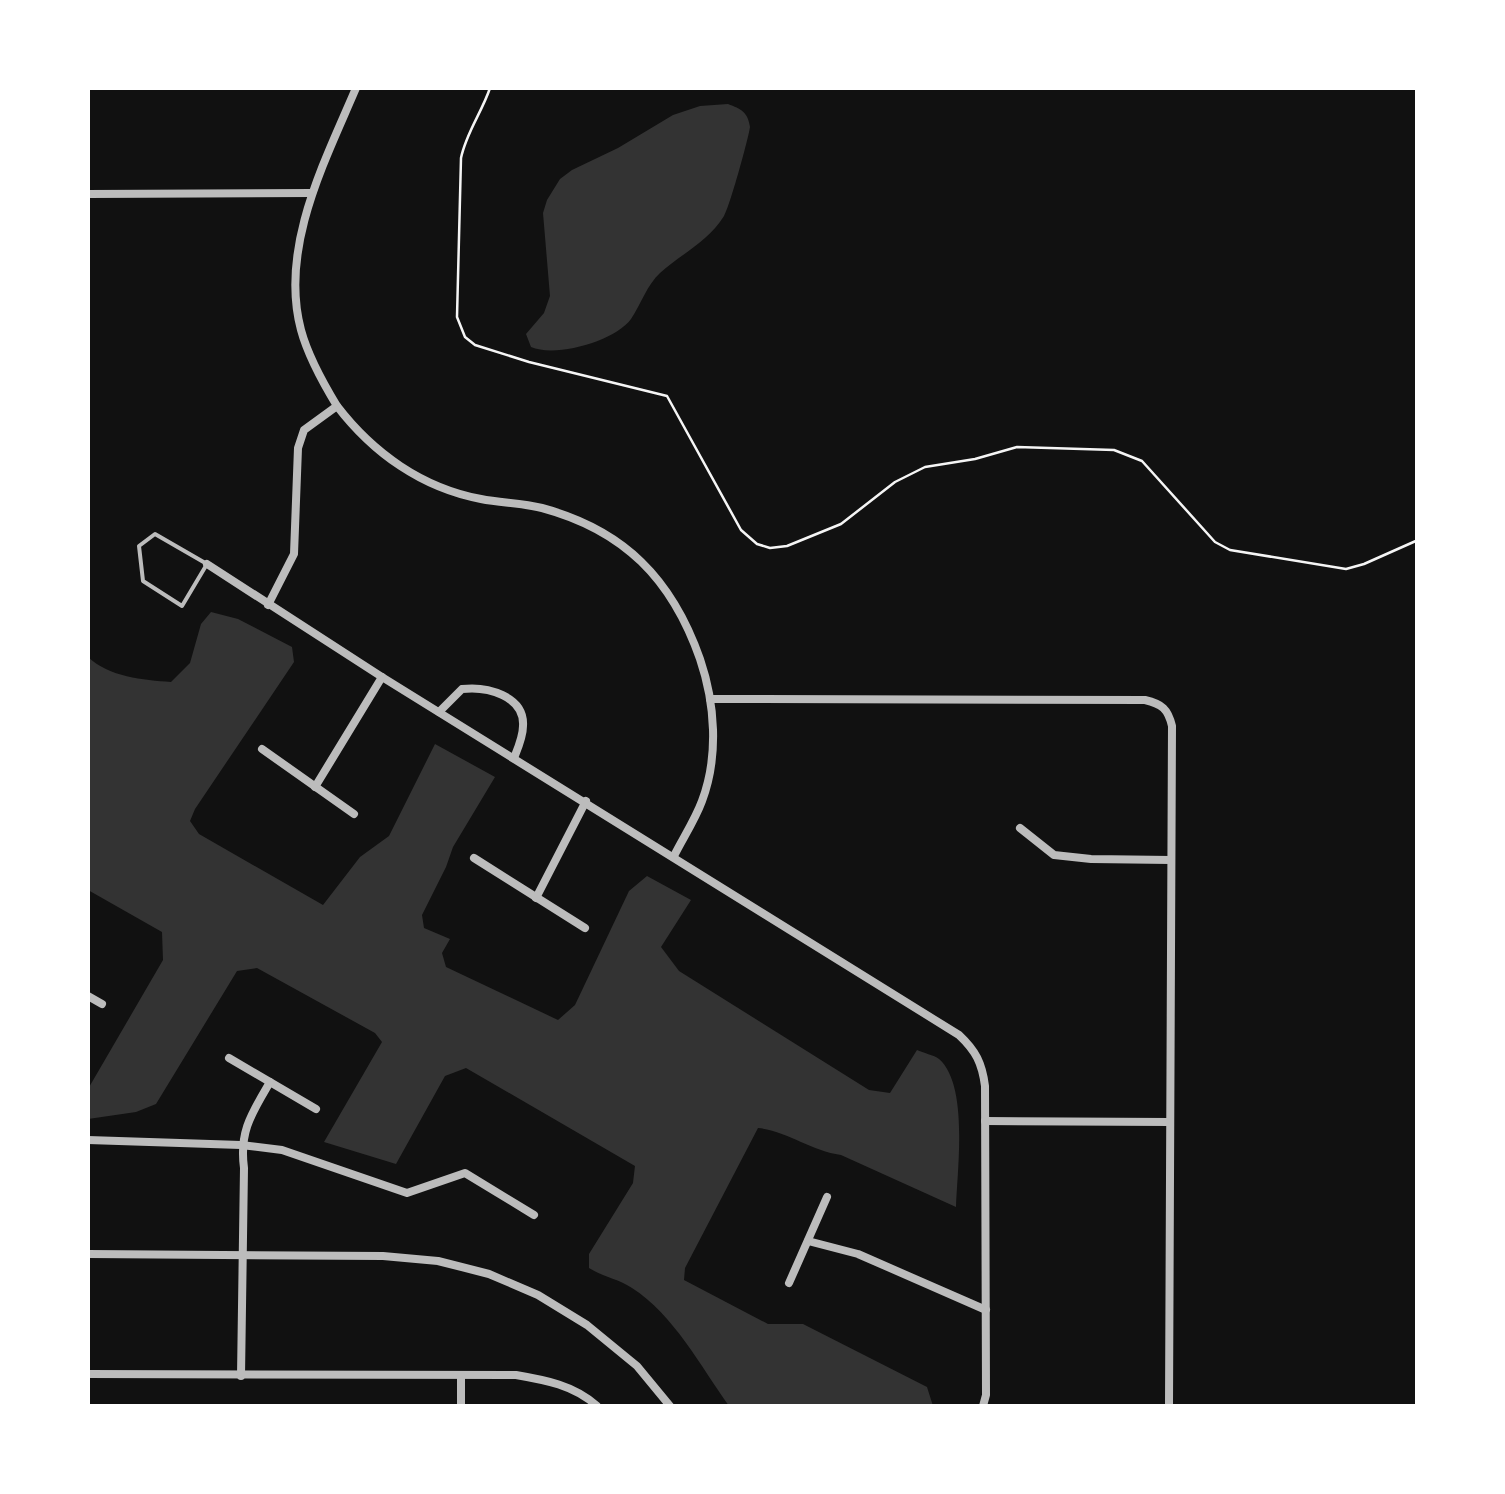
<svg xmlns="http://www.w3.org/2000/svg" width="1505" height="1494" viewBox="0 0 1505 1494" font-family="Commissioner,sans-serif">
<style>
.water{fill:#333}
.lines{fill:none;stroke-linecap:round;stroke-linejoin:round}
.path{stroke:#f5f5f5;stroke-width:2.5}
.service{stroke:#bcbcbc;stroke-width:4}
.minor{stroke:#bcbcbc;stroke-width:8}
</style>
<rect width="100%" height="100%" fill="#111"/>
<!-- water -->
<g class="water">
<path d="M728,104C741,109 748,112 750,127C748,140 730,206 724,216C709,241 681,254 660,273C647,285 641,304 631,319C615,341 556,358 531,347L526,334L544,313L550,296L543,213L547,200L560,179L572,170L618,148L673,115L700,106Z"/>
<path d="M211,612L238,619L292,647L294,662L195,809L190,821L199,834L323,905L360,857L389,836L435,744L495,777L453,847L446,867L422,915L424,928L450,939L442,953L446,967L558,1020L575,1005L629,891L647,876L691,900L661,947L679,971L869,1090L890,1093L917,1050C923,1053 934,1055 939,1059C969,1085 957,1171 956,1207L841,1155C811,1151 787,1131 758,1128L685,1268L684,1280L768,1324H803L927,1387L933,1406H729C701,1367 674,1315 632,1288C619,1279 603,1277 589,1268V1254L633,1183L635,1166L466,1068L445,1076L396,1164L324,1142L382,1042L375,1033L257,968L237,971L156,1104L136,1112L88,1119V1089L163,960L162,932L88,890V657C109,677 143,680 171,682L190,663L201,624Z"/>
</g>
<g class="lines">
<!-- path -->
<path class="path" d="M490,88C482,112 466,133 461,158L457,317L465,337L475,345L529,362L667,396L741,530L757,544L770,548L787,546L841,524L895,482L925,467L975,459L1017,447L1114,450L1142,461L1215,542L1230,550L1346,569L1364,564L1418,540"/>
<!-- service -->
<path class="service" d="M155,534L207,564L182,606L143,581L139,546Z"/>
<!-- minor -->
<g class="minor">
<path d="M88,194L312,193"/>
<path d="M337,406C373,453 422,488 481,499C501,503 522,503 542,508C624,530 672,579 700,659C715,703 719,756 702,801C695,820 683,838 674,856"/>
<path d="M207,564L382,677L959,1035C976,1051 982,1063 985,1086L986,1395L983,1406"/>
<path d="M268,605L294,554L298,448L304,430L337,406C323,383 308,356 301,330C279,248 325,161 356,88"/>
<path d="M710,699L1145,700C1162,704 1168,709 1172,726L1169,1406"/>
<path d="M439,712L462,689C487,686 525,696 523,726C523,737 518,748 514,758"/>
<path d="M262,749L354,814"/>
<path d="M315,787L382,677"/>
<path d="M1020,828L1054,855L1091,859L1171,860"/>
<path d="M474,858L585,928"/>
<path d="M536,898L586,801"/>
<path d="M88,996L102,1004"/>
<path d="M229,1058L316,1109"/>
<path d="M985,1121L1170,1122"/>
<path d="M88,1140L241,1145L282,1150L407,1193L465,1173L534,1215"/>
<path d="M808,1241L858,1254L986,1310"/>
<path d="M88,1254L383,1256L438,1261L489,1274L538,1295L587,1325L637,1366L670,1406"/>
<path d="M789,1283L827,1197"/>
<path d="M88,1374L516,1375C545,1380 574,1385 597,1406"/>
<path d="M241,1376L244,1168C239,1131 252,1113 270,1082"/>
<path d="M461,1406V1376"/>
</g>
</g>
<!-- border -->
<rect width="1505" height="1494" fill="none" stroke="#ffffff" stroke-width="180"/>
</svg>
